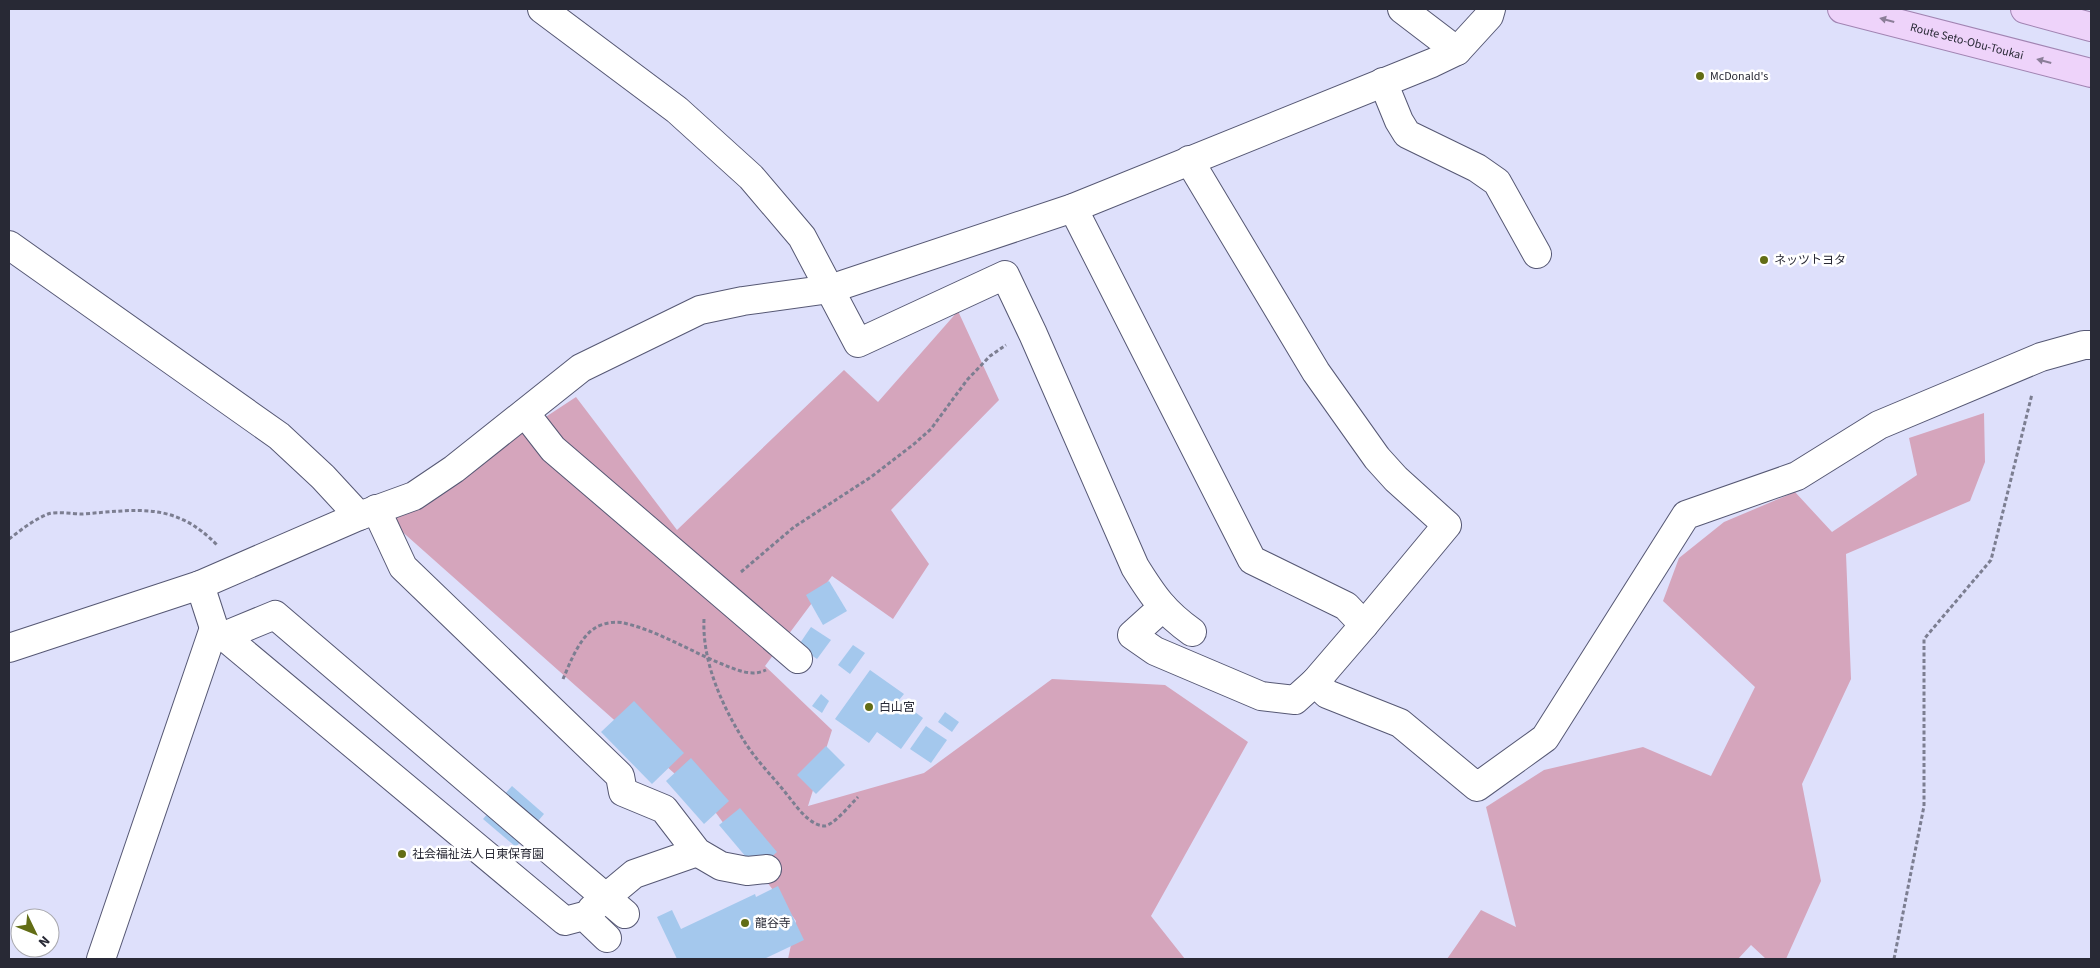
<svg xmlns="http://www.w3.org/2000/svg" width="2100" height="968" viewBox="0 0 2100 968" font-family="'Source Sans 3','Noto Sans JP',sans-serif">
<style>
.forest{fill:#d5a5bc}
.building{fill:#a4c8ed}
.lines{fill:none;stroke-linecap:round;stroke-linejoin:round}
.minor-casing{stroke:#565874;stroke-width:30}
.major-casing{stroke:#a184b2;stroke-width:30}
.path{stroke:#7c7e91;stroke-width:3;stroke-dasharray:4 2.5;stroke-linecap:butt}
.minor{stroke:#fff;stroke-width:28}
.major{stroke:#eed3fa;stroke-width:28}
.oneway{fill:#8b7e98}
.poi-dot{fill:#626d15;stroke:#fff;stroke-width:2}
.labels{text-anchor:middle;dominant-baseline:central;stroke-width:5;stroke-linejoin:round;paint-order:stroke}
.street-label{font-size:12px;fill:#282935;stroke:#fff}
.poi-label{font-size:12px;fill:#282935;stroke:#fff;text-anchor:start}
</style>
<rect width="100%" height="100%" fill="#dee0fb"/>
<!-- forest -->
<g class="forest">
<path d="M958,311L999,400L891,510L929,564L893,619L832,576L765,666L832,730L808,806L924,773L1052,679L1165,685L1248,742L1151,916L1185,959H788L796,921L710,805L389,520L576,397L677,530L844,370L878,402Z"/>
<path d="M1984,413L1985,462L1970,501L1846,554L1851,679L1802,784L1821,881L1786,959H1766L1751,945L1738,959H1447L1481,910L1516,927L1486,807L1544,770L1643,747L1711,776L1755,687L1663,601L1679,558L1724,522L1795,492L1832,532L1917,475L1909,438Z"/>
</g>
<!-- building -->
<g class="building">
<path d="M829,581L847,611L823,625L806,595Z"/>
<path d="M811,627L831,640L817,659L798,646Z"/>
<path d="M853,645L865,653L850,674L838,665Z"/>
<path d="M870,670L904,694L899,700L923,718L901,749L877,732L869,743L835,719Z"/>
<path d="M821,694L829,701L822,713L812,706Z"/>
<path d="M634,701L684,753L652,784L601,732Z"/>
<path d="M945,712L959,722L952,732L938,722Z"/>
<path d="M926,726L947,740L931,763L910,749Z"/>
<path d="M826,746L845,765L816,794L797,775Z"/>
<path d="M691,758L729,801L704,824L666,781Z"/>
<path d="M512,786L544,814L516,847L483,819Z"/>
<path d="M740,808L777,852L757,870L719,825Z"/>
<path d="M778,886L804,940L764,959H677L657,917L672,910L681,929L755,894L756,897Z"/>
</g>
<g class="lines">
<defs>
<g id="minor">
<path d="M542,9L677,110L751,177L802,237L858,343L1005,275L1033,334L1135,567C1153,596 1164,612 1192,632"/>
<path d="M1402,9L1457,51"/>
<path d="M1383,82L1399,121L1407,134L1477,168L1497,182L1537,254"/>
<path d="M1189,160L1316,372L1377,458L1396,479L1447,525L1364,625"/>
<path d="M1073,208L1252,560L1346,606L1364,625L1315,682L1327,694L1400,723L1477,787L1545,738L1686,515L1797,476L1879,425L2041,357L2084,345H2091"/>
<path d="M9,245L279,436L323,477L359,516"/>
<path d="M525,413L553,449L798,659"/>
<path d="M376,509L403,567L620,776L623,792L664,809L697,852L721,866L747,871L767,869"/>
<path d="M200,585L214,628L565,921L584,916L607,938"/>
<path d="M1163,607L1132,635L1155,651L1261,696L1295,700L1315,682"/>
<path d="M224,636L275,615L625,914"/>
<path d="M9,648L200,585L359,516L414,496L454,469L581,368L700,310L743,301L830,289L1073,208L1432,63L1457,51L1489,16L1491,9"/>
<path d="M592,909L634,874L697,852"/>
<path d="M101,959L214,628"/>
</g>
<g id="major">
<path id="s1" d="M1842,9L2091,73"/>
<path d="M2025,9L2091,27"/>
</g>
</defs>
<!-- minor casing -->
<use href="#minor" class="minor-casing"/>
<!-- major casing -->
<use href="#major" class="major-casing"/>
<!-- path -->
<g class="path">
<path d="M9,539C21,530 33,520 48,514C57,511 72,514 82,514C138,510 175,501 218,546"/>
<path d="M741,572L794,527L871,477L914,444L931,429L967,380L990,356L1006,345"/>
<path d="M704,619C702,663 723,708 746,744C757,761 772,776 785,792C794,803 808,825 824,826C833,826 851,804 858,797"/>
<path d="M563,679C570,663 579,638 595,628C602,623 616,621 624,623C658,631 690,651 722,664C737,670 751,677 766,670"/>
<path d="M1894,959L1924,806V639L1991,560L2032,394"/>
</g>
<!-- minor -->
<use href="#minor" class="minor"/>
<!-- major -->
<use href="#major" class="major"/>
</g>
<!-- one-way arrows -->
<defs><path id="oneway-solid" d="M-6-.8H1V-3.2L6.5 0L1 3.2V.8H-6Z" transform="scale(1.25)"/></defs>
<g class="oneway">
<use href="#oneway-solid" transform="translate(1887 20) rotate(-165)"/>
<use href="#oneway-solid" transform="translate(2044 61) rotate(-165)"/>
</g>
<!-- markers -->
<g class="poi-dot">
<circle cx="1700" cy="76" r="5"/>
<circle cx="1764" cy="260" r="5"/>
<circle cx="869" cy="707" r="5"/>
<circle cx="402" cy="854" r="5"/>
<circle cx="745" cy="923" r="5"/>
</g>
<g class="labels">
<!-- street labels -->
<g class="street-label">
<text stroke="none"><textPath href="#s1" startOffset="129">Route Seto-Obu-Toukai</textPath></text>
</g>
<!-- poi labels -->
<g class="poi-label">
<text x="1710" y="76">McDonald's</text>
<text x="1774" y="260">ネッツトヨタ</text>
<text x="879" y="707">白山宮</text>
<text x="412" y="854">社会福祉法人日東保育園</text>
<text x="755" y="923">龍谷寺</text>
</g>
</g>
<!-- border -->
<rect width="2100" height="968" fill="none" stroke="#282935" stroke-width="20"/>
<!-- north arrow -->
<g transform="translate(35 933) rotate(133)"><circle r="24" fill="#ffffff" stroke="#a9a9ae"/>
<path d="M0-4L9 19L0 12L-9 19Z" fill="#626d15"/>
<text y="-8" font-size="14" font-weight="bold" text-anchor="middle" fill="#282935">N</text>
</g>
</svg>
